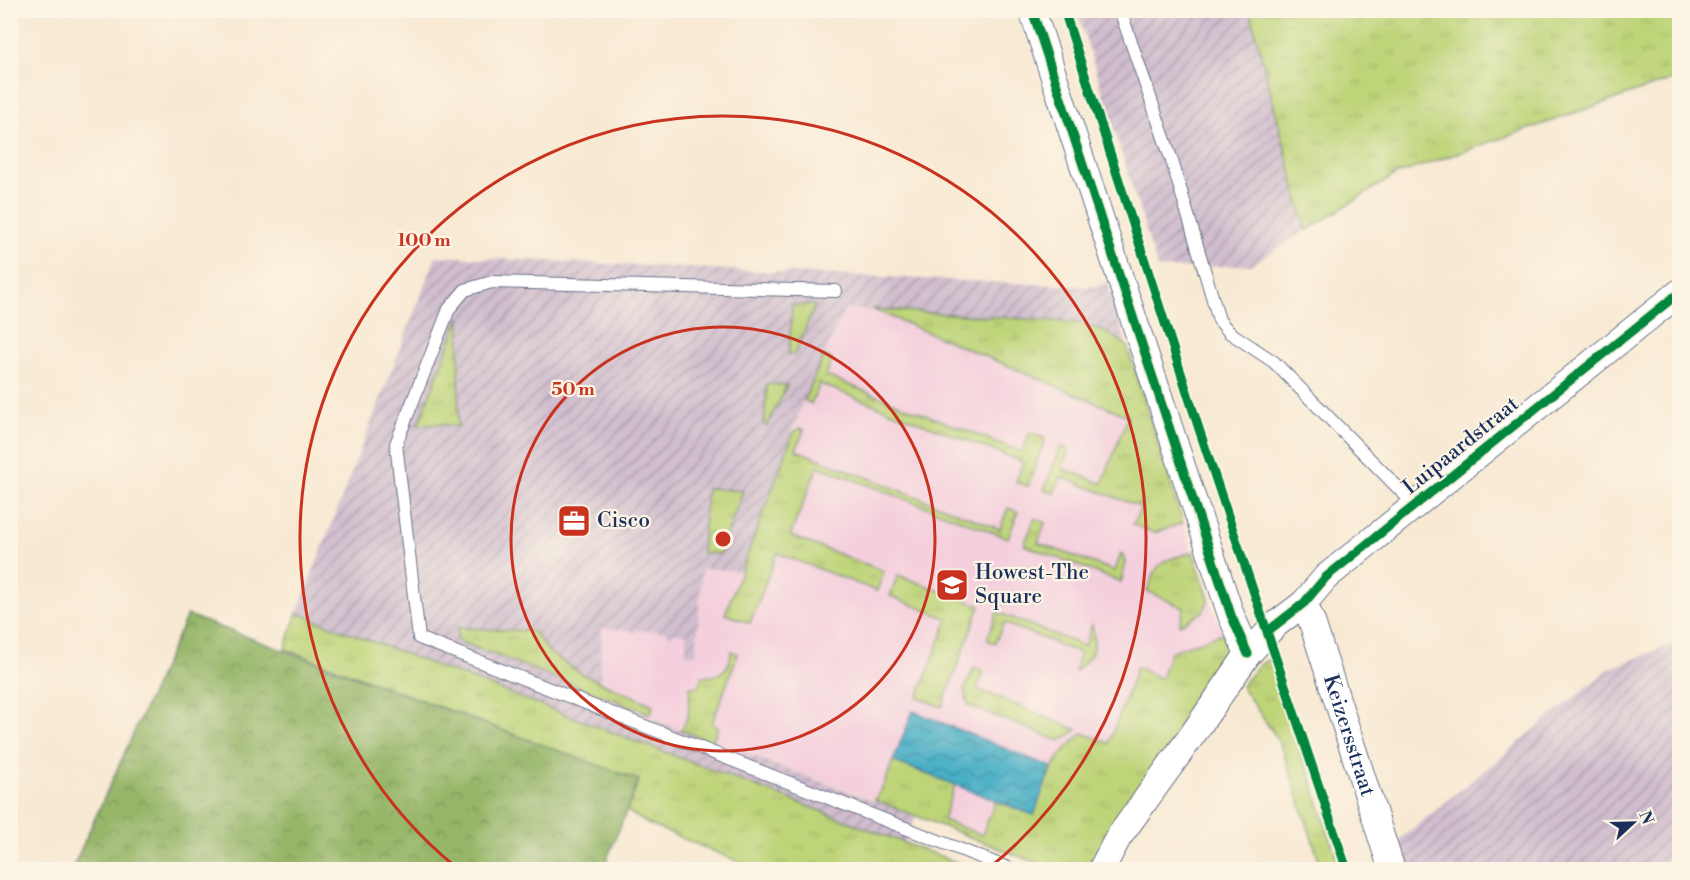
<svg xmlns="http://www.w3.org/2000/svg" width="1690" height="880" viewBox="0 0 1690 880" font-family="'Libre Bodoni',serif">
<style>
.built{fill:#f4cfdd}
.industrial{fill:url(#industrial-furrows)}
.grass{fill:url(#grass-tufts);stroke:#6c826b;stroke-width:1.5}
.forest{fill:url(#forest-crowns);stroke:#587263;stroke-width:1.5}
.water{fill:url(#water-waves);stroke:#316f92;stroke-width:1.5}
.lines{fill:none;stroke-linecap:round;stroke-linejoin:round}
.service-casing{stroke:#687087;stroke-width:14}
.minor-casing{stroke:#687087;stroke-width:28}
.service{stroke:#fff;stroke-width:12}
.minor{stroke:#fff;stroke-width:26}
.cycleway-casing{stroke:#fcf5e5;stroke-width:13}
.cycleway{stroke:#00873e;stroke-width:9}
.ring{fill:none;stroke:#c8321e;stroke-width:3}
.labels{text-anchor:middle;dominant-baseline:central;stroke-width:4.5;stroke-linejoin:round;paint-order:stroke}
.street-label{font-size:21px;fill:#1b2f5e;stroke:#fcf5e5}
.poi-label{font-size:21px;fill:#1b2f5e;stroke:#fcf5e5;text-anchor:start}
.centre{fill:#c8321e;stroke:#fcf5e5;stroke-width:3}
.ring-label{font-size:18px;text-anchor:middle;font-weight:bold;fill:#c8321e;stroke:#fcf5e5;stroke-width:4.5;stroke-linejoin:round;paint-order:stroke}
</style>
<defs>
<pattern id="industrial-furrows" width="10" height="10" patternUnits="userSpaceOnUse" patternTransform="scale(1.5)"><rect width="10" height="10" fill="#d0bdcd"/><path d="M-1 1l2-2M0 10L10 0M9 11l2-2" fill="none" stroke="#a89aaa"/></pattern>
<pattern id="grass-tufts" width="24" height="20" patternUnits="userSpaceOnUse" patternTransform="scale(1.5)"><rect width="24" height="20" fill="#bed478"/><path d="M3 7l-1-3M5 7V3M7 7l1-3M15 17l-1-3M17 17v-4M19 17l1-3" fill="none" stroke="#a3b66a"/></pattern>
<pattern id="forest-crowns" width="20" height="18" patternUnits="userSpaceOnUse" patternTransform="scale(1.5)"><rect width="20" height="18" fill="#96b668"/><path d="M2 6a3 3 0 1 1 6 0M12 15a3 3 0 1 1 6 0" fill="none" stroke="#7a9459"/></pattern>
<pattern id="water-waves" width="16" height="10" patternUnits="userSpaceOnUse" patternTransform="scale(1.5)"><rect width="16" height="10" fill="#47afc6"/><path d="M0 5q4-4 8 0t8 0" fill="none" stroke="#3a8fa4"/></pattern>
</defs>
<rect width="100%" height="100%" fill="#fcf5e5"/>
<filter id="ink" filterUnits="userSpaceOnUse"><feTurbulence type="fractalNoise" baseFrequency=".0167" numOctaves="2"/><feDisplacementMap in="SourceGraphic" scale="12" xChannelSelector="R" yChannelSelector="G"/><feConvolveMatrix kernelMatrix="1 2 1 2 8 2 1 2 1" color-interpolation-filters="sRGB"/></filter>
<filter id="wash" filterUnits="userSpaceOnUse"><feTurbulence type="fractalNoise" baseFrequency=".008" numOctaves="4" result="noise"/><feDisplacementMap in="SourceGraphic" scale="24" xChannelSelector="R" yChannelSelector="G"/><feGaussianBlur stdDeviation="1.35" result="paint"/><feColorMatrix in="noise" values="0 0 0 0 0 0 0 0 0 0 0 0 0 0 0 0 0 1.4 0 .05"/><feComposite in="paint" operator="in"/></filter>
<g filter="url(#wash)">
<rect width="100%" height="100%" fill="#f8e9d3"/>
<!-- built -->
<path class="built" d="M845,309L1074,322L1127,346L1183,523L1209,599L1223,633L1231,664L1172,740L1121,814L1091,866L1071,869H1052L875,800L681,730L596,696L600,675L602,627L668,632L671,635L672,633L687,634L695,654L702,568L793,434L804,400Z"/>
<!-- industrial -->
<g class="industrial">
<path d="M1077,11H1679V77L1395,175L1251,265L1158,269Z"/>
<path d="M436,256L1096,287L1108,282L1127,346L1111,334L1089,325L1074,322L845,309L804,400L741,571L702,568L696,654H686V634L672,633L671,635L668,634V632L636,630L635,633H632L631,630L602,628L600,675L596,697L681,730L916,816L905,843L297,613Z"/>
<path d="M1679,641V869H1408L1399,840L1609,669Z"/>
</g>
<!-- grass -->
<g class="grass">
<path d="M1250,11H1679V77L1395,175L1306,231Z"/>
<path d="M792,305H815L795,354L789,355Z"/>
<path d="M872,309L1074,322C1095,326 1111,333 1127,346L1183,523L1154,533L1133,524L1141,507L1061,477L1054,494L1044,490L1061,446L1069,450L1062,468L1102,484L1128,416Z"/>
<path d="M460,317L458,427L442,424L418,425Z"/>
<path d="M824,355L832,359L826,376L1022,452L1030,432L1045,439L1028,486L1016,482L1023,462L820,384L811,404L804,400Z"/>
<path d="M767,384L787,385L767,426L764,425Z"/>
<path d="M799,428L804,430L796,450L1000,529L1008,508L1018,512L1008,538L818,466L790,536L884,571L877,591L777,553L750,623L725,614L793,434Z"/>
<path d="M707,488L743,491L720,554L702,553Z"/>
<path d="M1035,518L1045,523L1038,543L1115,571L1121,553C1128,563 1124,571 1121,582L1024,545Z"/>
<path d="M1193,552L1209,599L1203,612L1179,625L1184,608L1147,591C1159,559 1160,562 1193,552Z"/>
<path d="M898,575L980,606L942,707L918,697L948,619L890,596Z"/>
<path d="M997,612L1084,646L1092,625C1097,647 1094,657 1075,671L1080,653L1004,623L995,643L987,640Z"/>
<path d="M297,613L905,843L975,869H756L648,824L627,811L639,781L285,649Z"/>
<path d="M457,628L533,631L550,653L582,674L653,705L651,714L458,641Z"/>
<path d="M1223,633L1231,664C1180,730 1132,795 1091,866L1071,869H1052L875,800L882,789L893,761L955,785L943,820L982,835L996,801L1033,815C1047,780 1052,757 1083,733L1109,743L1137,667L1161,679L1170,652Z"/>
<path d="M731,651L738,654L712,724L718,727L712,742L681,730L688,717L690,687H698L702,676C719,679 731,668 731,651Z"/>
<path d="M1269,659L1276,670L1340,869H1322L1283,751L1275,735L1241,686L1259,665Z"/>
<path d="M974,668L984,671L977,689L1077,730L1060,741L969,706L964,691Z"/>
</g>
<!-- forest -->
<path class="forest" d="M187,615L639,780L603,869H72Z"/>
<!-- water -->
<path class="water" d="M913,711L1051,767L1034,815L893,761Z"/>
</g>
<g filter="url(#ink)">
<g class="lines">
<defs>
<g id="service">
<path d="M1120,10L1172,161L1219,320L1229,332L1274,362L1416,506"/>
<path d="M836,291L492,282L465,290L449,309L396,444L419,638L1013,870"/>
</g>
<g id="minor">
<path d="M1032,10L1231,615L1248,654"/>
<path id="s1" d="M1304,603L1312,622L1392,870"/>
<path d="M1101,870L1118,838L1193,734L1248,654L1275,625L1304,603L1326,577L1680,292"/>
</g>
</defs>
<!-- service casing -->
<use href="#service" class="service-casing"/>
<!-- minor casing -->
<use href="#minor" class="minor-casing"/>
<!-- service -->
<use href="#service" class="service"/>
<!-- minor -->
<use href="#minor" class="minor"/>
<defs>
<g id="cycleway">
<path d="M1032,10L1231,615L1248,654"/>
<path d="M1064,10L1200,432L1347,870"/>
<path d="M1268,631L1304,603L1326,577L1680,292"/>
</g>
</defs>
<!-- cycleway casing -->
<use href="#cycleway" class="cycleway-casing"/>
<!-- cycleway -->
<use href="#cycleway" class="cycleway"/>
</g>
</g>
<!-- distance rings -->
<g class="ring">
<circle cx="723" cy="539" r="212"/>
<path d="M457 868A423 423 0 1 1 989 868"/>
</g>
<!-- icons -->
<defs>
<symbol id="office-square" viewBox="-11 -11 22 22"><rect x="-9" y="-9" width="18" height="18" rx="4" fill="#c8321e" stroke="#fcf5e5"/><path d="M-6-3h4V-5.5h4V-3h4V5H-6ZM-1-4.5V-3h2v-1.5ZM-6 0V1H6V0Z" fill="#fff"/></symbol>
<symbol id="school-square" viewBox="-11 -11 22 22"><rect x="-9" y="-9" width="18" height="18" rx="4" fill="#c8321e" stroke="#fcf5e5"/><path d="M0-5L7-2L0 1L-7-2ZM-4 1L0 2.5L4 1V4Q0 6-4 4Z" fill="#fff"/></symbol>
</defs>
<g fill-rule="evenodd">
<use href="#office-square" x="555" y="502" width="38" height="38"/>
<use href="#school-square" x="933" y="566" width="38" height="38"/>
</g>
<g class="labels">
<!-- street labels -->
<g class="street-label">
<text transform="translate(1461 446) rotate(-39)">Luipaardstraat</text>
<text stroke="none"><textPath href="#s1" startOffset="140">Keizersstraat</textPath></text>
</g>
<!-- poi labels -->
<g class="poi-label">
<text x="597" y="521">Cisco</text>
<text x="975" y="573">Howest-The<tspan x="975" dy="24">Square</tspan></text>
</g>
</g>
<circle cx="723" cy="539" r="9" class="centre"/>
<g class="ring-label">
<text x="424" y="246">100 m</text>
<text x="573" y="395">50 m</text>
</g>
<!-- margin -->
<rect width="1690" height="880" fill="none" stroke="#fcf5e5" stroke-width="36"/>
<!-- north arrow -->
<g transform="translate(1633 823) rotate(68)" stroke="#fcf5e5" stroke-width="4.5" paint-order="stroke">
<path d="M0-4.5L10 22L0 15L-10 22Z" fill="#1b2f5e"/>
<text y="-9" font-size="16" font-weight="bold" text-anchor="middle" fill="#1b2f5e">N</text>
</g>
</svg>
